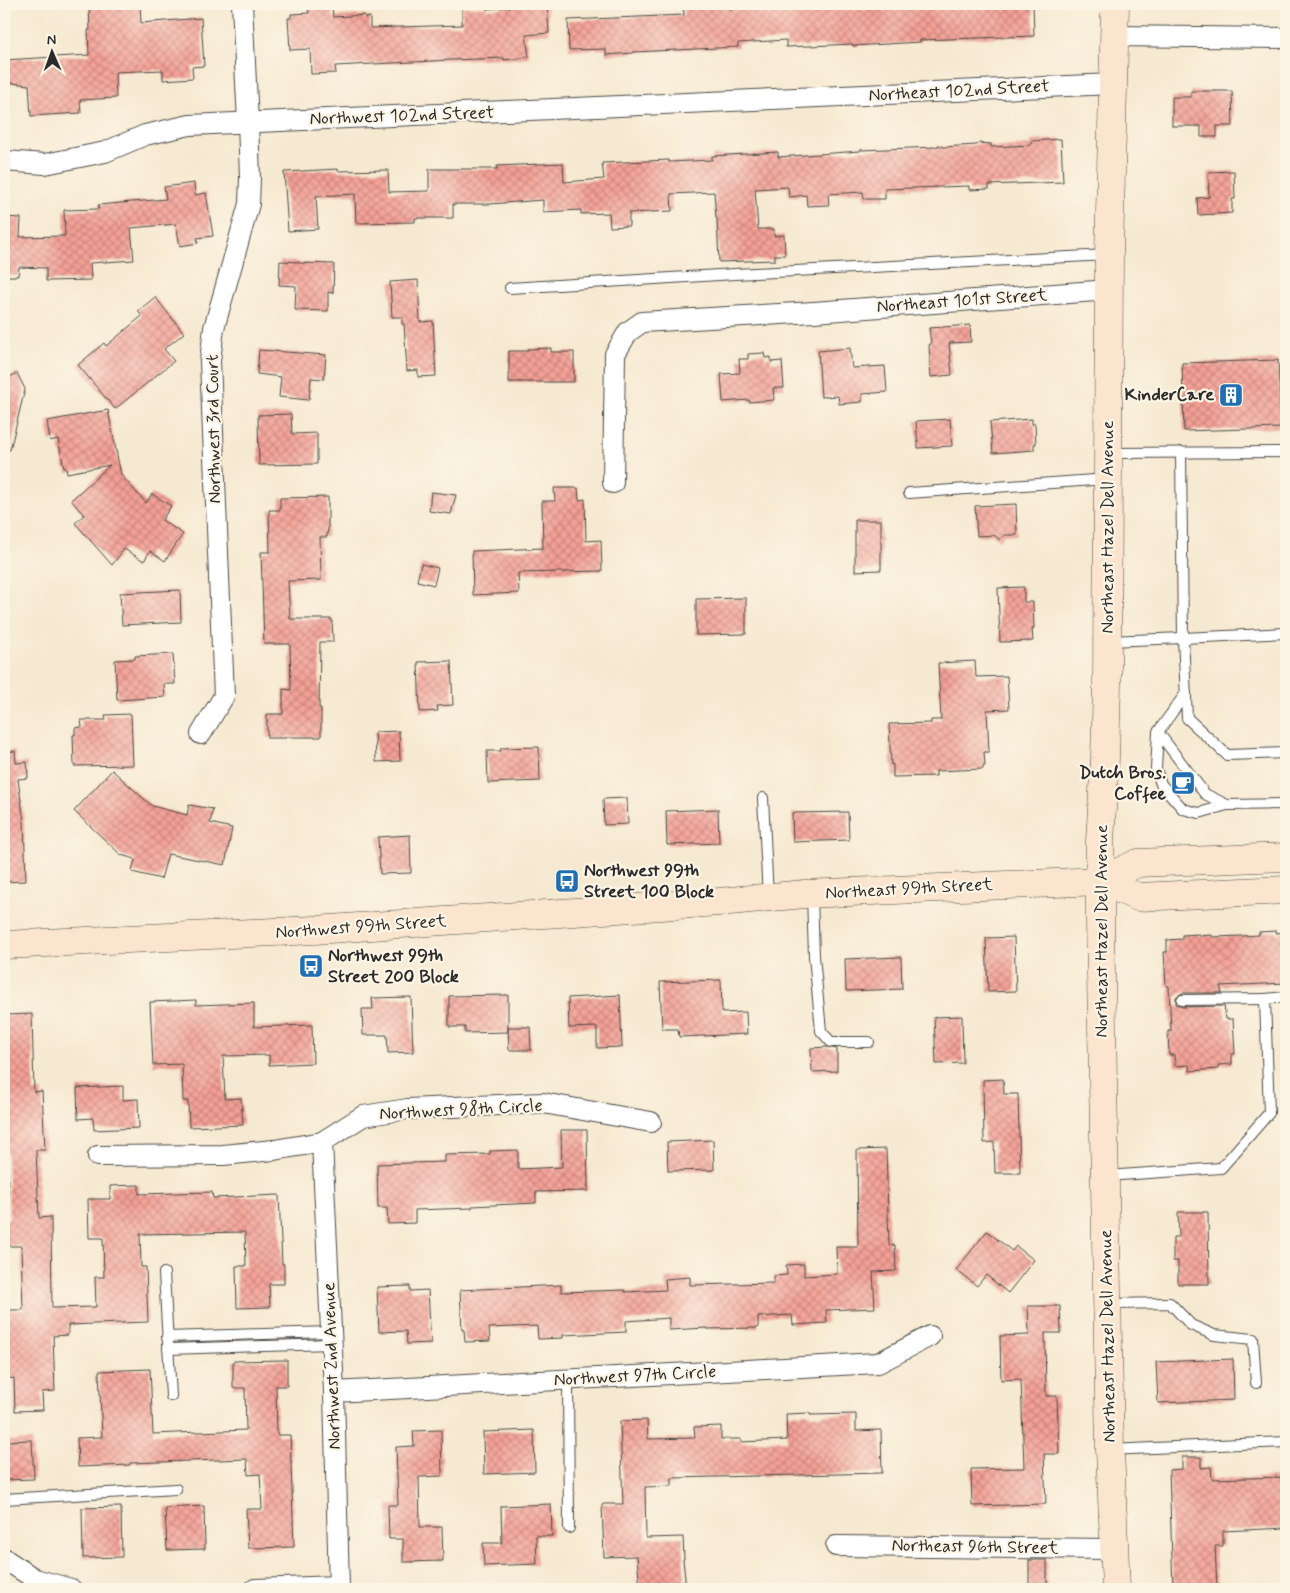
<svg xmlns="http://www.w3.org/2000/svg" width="1290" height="1593" viewBox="0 0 1290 1593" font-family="Mynerve,sans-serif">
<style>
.building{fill:url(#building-cross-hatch)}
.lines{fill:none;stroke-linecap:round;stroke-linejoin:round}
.lane-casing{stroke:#494844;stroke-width:12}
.street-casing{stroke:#494844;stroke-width:22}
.secondary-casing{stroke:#494844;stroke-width:29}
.lane{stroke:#fff;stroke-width:10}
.street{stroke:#fff;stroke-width:20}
.secondary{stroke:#fce5cf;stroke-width:28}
.labels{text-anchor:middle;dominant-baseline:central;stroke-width:4.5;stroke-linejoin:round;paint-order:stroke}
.street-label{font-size:18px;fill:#2b2b2b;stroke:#fcf5e5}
.poi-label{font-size:18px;font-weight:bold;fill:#2b2b2b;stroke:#fcf5e5;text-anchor:end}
</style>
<defs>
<pattern id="building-cross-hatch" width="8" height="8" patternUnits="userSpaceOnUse" patternTransform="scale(1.25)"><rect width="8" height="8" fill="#f5a197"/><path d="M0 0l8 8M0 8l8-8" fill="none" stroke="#c7837b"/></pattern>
</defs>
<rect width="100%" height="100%" fill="#fcf5e5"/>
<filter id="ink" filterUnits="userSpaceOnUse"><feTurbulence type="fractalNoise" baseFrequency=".02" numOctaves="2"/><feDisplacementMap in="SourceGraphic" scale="10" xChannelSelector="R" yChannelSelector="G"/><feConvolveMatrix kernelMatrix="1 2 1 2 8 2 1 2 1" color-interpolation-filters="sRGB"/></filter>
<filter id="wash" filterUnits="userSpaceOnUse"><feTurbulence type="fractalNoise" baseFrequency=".0096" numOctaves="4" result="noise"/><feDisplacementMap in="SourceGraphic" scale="20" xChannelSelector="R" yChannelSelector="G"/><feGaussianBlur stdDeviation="1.12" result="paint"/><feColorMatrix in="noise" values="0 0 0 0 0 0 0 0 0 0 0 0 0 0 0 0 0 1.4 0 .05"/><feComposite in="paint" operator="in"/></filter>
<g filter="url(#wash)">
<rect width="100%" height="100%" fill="#f6e9d1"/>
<g id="blocks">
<!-- building -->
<g class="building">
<path d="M89,4H140L141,23L201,18L204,66L192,67L193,78L163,80V70L115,72L116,98L80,100L81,113L31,116L29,85L4,82V60L89,55L88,30H90Z"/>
<path d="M332,4L333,17L365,15V18L370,17V28L462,25V7L487,6V9L547,4L549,33L526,35L529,57L504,60V58L451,60L335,66L336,73L311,74L310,49L290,50L288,18H291V14L309,13L308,6Z"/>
<path d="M722,4H728V9L841,4V6L847,5V9L936,4H1033L1034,36L920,40V42L853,46V44L786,47V40L738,43V47L633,52V53L606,55V49L569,50L568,20L684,15L683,6Z"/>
<path d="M1191,91H1232L1233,126H1217V137H1201V126H1172V97H1191Z"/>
<path d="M1061,139L1063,182L989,185V189L969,190V186L885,189V199H864L863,192L828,194L829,205L807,206L806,195L789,197L788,187L755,189L758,229H774V236L784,235L785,255H775V260L719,262L717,218H716L714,192L671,194L672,211L629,213V226L610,227L609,213L581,214V210L543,212V200L490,204H453V218H415V222L356,223L355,194L316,196L318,229L288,231L284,172L338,169V171L388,170L389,192L429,191V169H497V166L563,163L564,182L604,179L602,163L669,160V162L712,160V156L778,152V157L860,151V150L936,147L939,145L943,147L976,145L979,143L991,144V147L1031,145V141Z"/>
<path d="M1234,171L1235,199H1232V213L1198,215L1197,198L1209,197L1208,172Z"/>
<path d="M194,183L195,195L206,193L213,236L197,238L198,243L180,246L176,224L131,228L134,260L90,263L91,280L46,281V268L19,267L18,276H4V217L21,218L20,237L65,236L64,210L99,209L98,205L166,199L164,187Z"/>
<path d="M280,261L299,262V263L334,264L333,293L328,292V311L295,310L296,286L279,285Z"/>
<path d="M418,280L420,322L433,321L436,376L418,377V370L407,371L404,324H402V317H392L390,282Z"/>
<path d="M155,297L184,333L164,349L174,361L115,409L78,365L104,343L106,346L142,316L138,311Z"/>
<path d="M970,325L971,342L949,343L952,375L931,377L929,345L931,344L929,328Z"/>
<path d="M551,348V352H574V382H509V351H527V349Z"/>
<path d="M850,348L852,368L885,366L887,392L862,394V402L839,404L838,396L821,397L818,351Z"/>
<path d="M259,350L326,355L324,379L311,378L309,400L279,397L281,377L257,374Z"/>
<path d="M764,353L765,358L771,357V362L782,361L784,388H773L774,400L749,402V400L723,402L721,374L740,373L739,359H748V354Z"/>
<path d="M1278,360L1281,428L1184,431L1182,363Z"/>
<path d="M17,373L25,389L10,450L4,449V380Z"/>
<path d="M108,410L121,475L146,503L152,494L171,506L162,520L183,534L165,561L150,551L144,561L124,549L112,565L75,523L84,515L71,500L110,465L67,473L66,468H64L58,439L50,441L47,421Z"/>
<path d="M291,414L292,434L317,433V464L259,465L258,415Z"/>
<path d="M950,419L952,446L918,448L916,421Z"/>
<path d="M1032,419V424H1035L1036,444H1034V450L993,453L990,422Z"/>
<path d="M554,488H578L579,500L585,499L586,541L601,540L602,571L518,573L519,593L473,595L472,551L543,548L542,501H555Z"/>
<path d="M431,492L456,495L451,514L429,511Z"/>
<path d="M328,497V532H327V537H320L321,580L288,581L290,619H332L333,642H320L319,708H321V737H286V738H267V714H283V689L291,690L290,644H264L261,552H270L269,510H280V498Z"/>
<path d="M1016,504L1017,535H1004L1000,540L994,535L977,536L975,506Z"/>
<path d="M855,520H881V570L855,571Z"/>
<path d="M421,564L438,568L434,585L417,581Z"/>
<path d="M1024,587V602H1033L1034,628H1032L1033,641L1000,642L998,588Z"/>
<path d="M180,590L181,622L122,625L120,593Z"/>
<path d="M746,598V634L696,635V599Z"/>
<path d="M173,654L175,684H164L165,697L117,700L115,660L135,659V656Z"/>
<path d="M451,661L453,705L437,706L438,711L420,712L418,662Z"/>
<path d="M975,661L976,677L1007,676L1009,709L987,710L989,752H984L985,766H983V769L936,771V776L893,777V764L891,765L889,724L931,723V720H941L938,663Z"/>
<path d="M131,714L133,765L74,766L73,735H75V728L82,727L81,720H106L105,715Z"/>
<path d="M399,731L400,761L376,762L375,732Z"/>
<path d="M539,747L540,781L488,783L487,751H501V748Z"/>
<path d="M15,751L16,763L27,762L28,778L18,779L24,822L26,881L4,882V752Z"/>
<path d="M112,770L152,806L187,815L189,805L213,809L210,823L232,828L225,865L168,854L161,879L132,872L135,859L121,855L74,811Z"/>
<path d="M627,798L628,824L604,825L603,799Z"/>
<path d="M718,809L719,843L667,845L666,811Z"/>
<path d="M848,812L849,840L793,842L792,813Z"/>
<path d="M410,835L411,873L380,874L378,837Z"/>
<path d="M1276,931V933L1286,932V983L1220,986L1222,993H1182L1176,997V1004L1182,1007L1224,1006L1226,1019H1233L1235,1054H1232V1064L1218,1065V1069L1190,1071L1189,1065L1175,1066L1174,1055H1169L1168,1031H1171L1169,986H1166L1164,952H1167V940L1182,939V935L1199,934V936L1212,935V937L1243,936L1259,935V932Z"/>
<path d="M1014,937L1016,991L988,992L986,938Z"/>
<path d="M901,957L902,989L846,991L845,959Z"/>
<path d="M721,980L722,1013L746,1012L747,1034L679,1037L678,1029H662L660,982Z"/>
<path d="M508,995V1032L465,1033V1027H449V996Z"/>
<path d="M620,995L622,1047L597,1048V1027L569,1028L568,998Z"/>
<path d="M411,997L413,1052L388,1053L387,1035H363L362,1009H373L372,998Z"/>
<path d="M196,1000V1005L254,1003V1027L312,1025L313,1063L269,1065V1055L223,1056L225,1099L241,1098L243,1125L189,1127L188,1101H183L182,1064L153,1065L150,1002Z"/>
<path d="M32,1014L34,1092L42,1091L45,1150H36L39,1218L51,1217L52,1308L96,1307L95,1277H104L103,1238H89L88,1199H110V1186L139,1185V1194L212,1192L213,1198L279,1195L282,1264H284V1284H269L270,1307L237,1308L236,1266H246L245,1232L140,1234L141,1267H146L148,1322L68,1325V1335L53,1336L55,1391L42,1392L43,1410L15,1411L14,1378L4,1379V1310H23L21,1246H4V1219H9L7,1152H4V1015Z"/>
<path d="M962,1016L963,1063L936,1064L934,1017Z"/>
<path d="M508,1027H530L531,1050H509Z"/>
<path d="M827,1047L837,1049V1071L812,1072L811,1048Z"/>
<path d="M1003,1079L1004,1094H1018L1020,1173H995L994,1142L984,1143L983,1080Z"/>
<path d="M123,1086V1100L138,1099L139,1128L94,1130L93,1118L78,1119L77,1088Z"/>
<path d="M561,1130H587L588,1191L536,1192V1203L472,1206V1208L415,1210V1223L388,1224L387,1208H378L377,1164L445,1162V1155L490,1154V1151L518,1150V1169L562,1167Z"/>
<path d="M713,1140L714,1170L668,1171L667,1142Z"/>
<path d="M886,1149L889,1246L895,1245L896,1271L873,1272L875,1308L826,1310L827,1323L793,1325L792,1315L758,1317V1328L707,1329V1328L669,1330V1318L626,1321V1332L563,1335V1338L538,1339L537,1326L489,1328L490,1341L465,1342L464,1330H462L460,1290L561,1285V1292L625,1290V1292L666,1290L665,1279L690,1277V1285L774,1283V1276L787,1275L786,1265L804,1264V1276L837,1274L836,1247H858L857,1150Z"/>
<path d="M1178,1212H1208L1209,1284H1178V1261H1173V1237H1179Z"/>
<path d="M987,1231L1012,1251L1016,1246L1034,1260L1008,1293L986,1275L977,1286L956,1270Z"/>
<path d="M410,1286V1291L428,1290L431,1343L407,1344L406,1331L379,1332L377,1287Z"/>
<path d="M1028,1306H1060L1061,1333H1045L1046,1396H1057L1059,1454H1044L1046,1504L972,1506L971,1469L1024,1468L1021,1379L1001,1380L1000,1336L1029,1335Z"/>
<path d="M1233,1359L1234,1400L1158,1403L1156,1362Z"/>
<path d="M287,1360V1386H276L277,1435H290L294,1547L248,1548L246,1509H262L260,1474L248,1475L247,1459L130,1463V1465L78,1467L77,1438L102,1437L99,1371L150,1369L153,1434L246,1430L245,1388H233V1361Z"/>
<path d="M810,1413V1415L856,1414V1431L881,1430L882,1473L672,1478V1486L645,1487L646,1538L683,1537L684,1559H683L686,1589H640L637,1556L604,1557L602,1504H623L620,1421L647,1420L648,1439L695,1438L694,1427L721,1426V1439H741V1442L787,1440L786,1414Z"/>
<path d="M441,1430L442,1476L419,1477L420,1527H442L443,1561L403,1562V1539H389L388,1505H398L396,1447L414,1446L413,1431Z"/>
<path d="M534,1430L535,1472L484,1474L483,1432Z"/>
<path d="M32,1440L34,1479L4,1480V1441Z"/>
<path d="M1182,1457H1201V1468L1211,1467L1212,1479L1286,1477V1528L1223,1531V1546H1215L1217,1589H1173L1169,1470L1182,1469Z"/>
<path d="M551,1504L552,1536H536L537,1564L484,1566L483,1543H502L501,1506Z"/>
<path d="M204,1506L205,1549L167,1550L165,1508Z"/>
<path d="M121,1507L122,1557L83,1558L82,1508Z"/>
<rect x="1029" y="1560" width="18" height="29"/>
</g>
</g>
</g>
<g filter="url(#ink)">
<use href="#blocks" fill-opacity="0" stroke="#494844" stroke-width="1"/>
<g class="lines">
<defs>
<g id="lane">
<path d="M510,288L735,274L1108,255"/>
<path d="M1181,452L1183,638L1286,633"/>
<path d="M1110,453L1286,452"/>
<path d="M909,493L1108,479"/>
<path d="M1109,641L1183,638L1187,718L1227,755L1286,753"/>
<path d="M1186,693L1158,732L1156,769L1161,784L1183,809L1199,813L1227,805L1286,804"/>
<path d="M1158,732L1205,794L1227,805"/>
<path d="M763,798L768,897"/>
<path d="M812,895L814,956L821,1031L831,1042H869"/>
<path d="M1182,1000L1265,999"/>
<path d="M1106,1176L1221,1168L1269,1113L1265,999L1286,997"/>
<path d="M164,1273L171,1396"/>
<path d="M1109,1304L1170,1303L1191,1325L1214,1335L1253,1339L1256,1383"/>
<path d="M167,1337L331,1332"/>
<path d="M168,1349L331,1344"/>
<path d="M568,1379L569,1528"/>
<path d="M1110,1450L1286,1442"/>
<path d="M4,1499L176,1489"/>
</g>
<g id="street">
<path d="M1115,36L1286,38"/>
<path d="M4,161L45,164L105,152L145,135L190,125L1113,84"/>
<path d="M613,483L615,354L628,332L642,322L814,312L1109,290"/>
<path d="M201,734L224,696L210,361L214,328L249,204L250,178L248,122L242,4"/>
<path d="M322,1142L334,1392L339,1589"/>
<path d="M98,1156L223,1155L274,1150L322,1142L363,1116L408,1109L543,1103L651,1122"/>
<path d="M334,1392L878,1363L930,1336"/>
<path d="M836,1546L1114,1549"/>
<path d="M4,1558L6,1560L35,1579L71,1589"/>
<path d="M255,1589L338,1586"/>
</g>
<g id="secondary">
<path d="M1115,4L1109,255L1107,685L1105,758L1100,841V921L1110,1450L1116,1589"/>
<path d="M1100,881L1138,897L1286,890"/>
<path d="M4,945L315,930L719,902L805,894L1100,881L1138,863L1286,857"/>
</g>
</defs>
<!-- lane casing -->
<use href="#lane" class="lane-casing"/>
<!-- street casing -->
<use href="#street" class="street-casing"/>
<!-- secondary casing -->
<use href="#secondary" class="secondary-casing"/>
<!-- lane -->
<use href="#lane" class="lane"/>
<!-- street -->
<use href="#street" class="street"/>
<!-- secondary -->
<use href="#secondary" class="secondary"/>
</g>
</g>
<!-- icons -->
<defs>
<symbol id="building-square" viewBox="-11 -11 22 22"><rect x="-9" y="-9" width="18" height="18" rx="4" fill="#1f6fb2" stroke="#fcf5e5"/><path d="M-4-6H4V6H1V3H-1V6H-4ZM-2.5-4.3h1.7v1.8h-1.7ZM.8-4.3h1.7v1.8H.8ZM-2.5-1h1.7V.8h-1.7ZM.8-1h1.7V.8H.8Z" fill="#fff"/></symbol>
<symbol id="cafe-square" viewBox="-11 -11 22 22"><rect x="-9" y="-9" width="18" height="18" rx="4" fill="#1f6fb2" stroke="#fcf5e5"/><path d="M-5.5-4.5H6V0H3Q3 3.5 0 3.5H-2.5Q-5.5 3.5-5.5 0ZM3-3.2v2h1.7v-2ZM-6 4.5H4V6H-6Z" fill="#fff"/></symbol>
<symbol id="bus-square" viewBox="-11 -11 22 22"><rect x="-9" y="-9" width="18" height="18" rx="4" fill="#1f6fb2" stroke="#fcf5e5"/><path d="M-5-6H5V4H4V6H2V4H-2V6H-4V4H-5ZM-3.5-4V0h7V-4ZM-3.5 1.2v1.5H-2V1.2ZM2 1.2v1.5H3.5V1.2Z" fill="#fff"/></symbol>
</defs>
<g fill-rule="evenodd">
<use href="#building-square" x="1217" y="381" width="28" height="28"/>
<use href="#cafe-square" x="1169" y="769" width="28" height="28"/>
<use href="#bus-square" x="553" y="867" width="28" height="28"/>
<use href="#bus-square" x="297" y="952" width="28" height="28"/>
</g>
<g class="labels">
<!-- street labels -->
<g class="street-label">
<text transform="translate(959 91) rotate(-3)">Northeast 102nd Street</text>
<text transform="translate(402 116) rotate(-2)">Northwest 102nd Street</text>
<text transform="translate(962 301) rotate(-4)">Northeast 101st Street</text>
<text transform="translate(214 429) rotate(-91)">Northwest 3rd Court</text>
<text transform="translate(1108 527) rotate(-90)">Northeast Hazel Dell Avenue</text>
<text transform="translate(909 889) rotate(-3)">Northeast 99th Street</text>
<text transform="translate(361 927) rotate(-4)">Northwest 99th Street</text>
<text transform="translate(1102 931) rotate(-90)">Northeast Hazel Dell Avenue</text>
<text transform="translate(461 1110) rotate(-3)">Northwest 98th Circle</text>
<text transform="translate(1108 1336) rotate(-91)">Northeast Hazel Dell Avenue</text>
<text transform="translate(332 1366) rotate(-92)">Northwest 2nd Avenue</text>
<text transform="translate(635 1376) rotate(-3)">Northwest 97th Circle</text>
<text transform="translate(975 1547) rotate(1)">Northeast 96th Street</text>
</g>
<!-- poi labels -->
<g class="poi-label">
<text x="1214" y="395">KinderCare</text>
<text x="1166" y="773">Dutch Bros.<tspan x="1166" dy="21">Coffee</tspan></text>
<text x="584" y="871" text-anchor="start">Northwest 99th<tspan x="584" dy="21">Street 100 Block</tspan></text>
<text x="328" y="956" text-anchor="start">Northwest 99th<tspan x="328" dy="21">Street 200 Block</tspan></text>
</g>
</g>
<!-- margin -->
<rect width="1290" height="1593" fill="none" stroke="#fcf5e5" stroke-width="20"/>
<!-- north arrow -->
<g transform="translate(52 52) rotate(358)" stroke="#fcf5e5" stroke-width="4" paint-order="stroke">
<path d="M0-4L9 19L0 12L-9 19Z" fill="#2b2b2b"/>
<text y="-8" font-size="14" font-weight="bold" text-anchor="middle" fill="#2b2b2b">N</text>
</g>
</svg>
